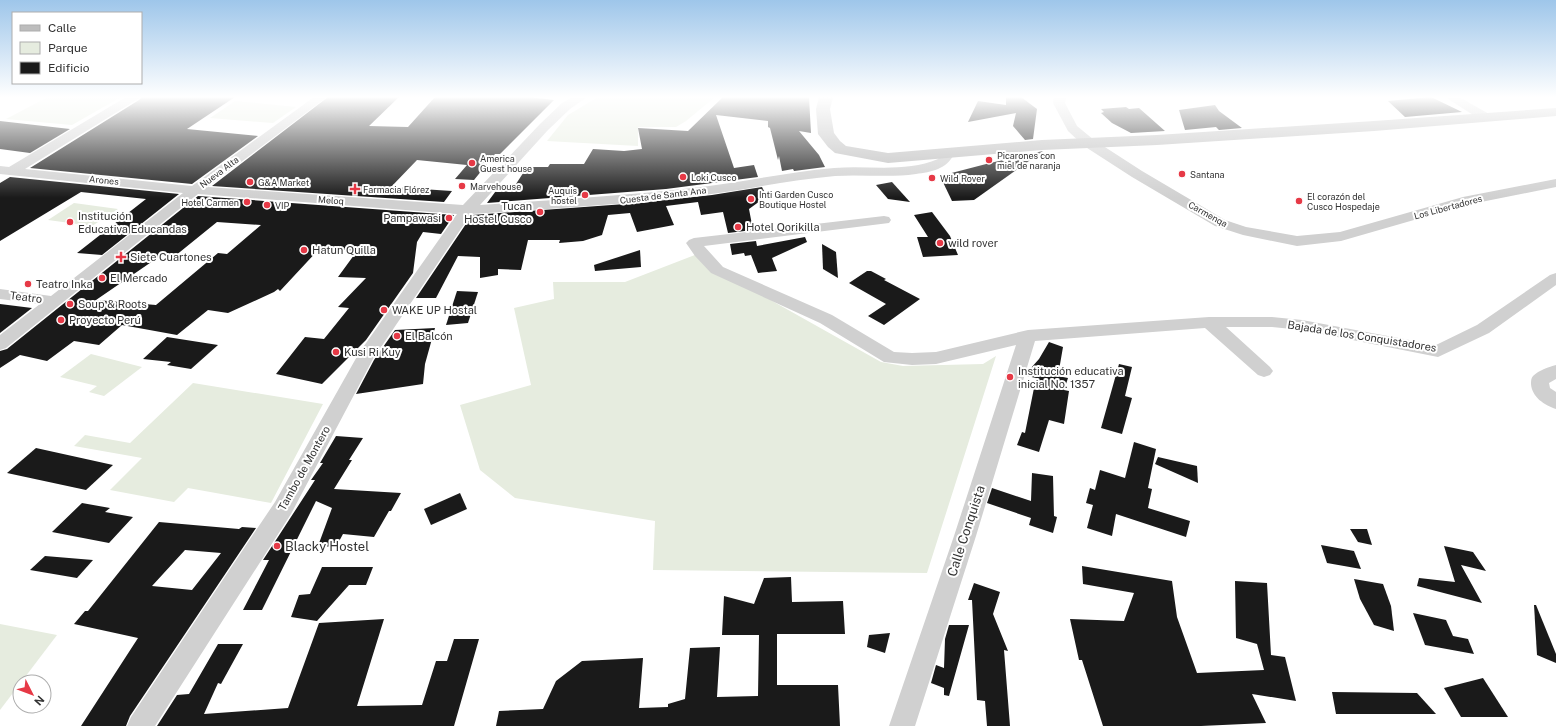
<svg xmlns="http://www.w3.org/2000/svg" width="1556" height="726" viewBox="0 0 1556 726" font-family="'Public Sans',sans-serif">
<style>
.green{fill:#e6ecdf}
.building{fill:#1a1a1a;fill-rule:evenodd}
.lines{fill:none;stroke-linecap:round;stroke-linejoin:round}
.street{fill:#d0d0d0;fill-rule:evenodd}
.secondary{fill:#bdbdbd;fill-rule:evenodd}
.poi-dot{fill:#e63946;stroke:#fff;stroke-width:1.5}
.labels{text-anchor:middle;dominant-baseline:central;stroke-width:4;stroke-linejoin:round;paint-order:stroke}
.far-poi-label{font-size:9px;fill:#333;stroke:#fff;text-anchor:start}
.far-street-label{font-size:9px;fill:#333;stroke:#fff}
.poi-label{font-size:11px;fill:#333;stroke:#fff;text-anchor:start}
.street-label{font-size:11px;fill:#333;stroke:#fff}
.near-street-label{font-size:13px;fill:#333;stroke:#fff}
.near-poi-label{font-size:13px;fill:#333;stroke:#fff;text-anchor:start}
</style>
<rect width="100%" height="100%" fill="#fff"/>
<!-- green -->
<g class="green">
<path d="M48,97H121L72,125L6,119Z"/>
<path d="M598,97H715L686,121L676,127H638V146L547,141L568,115Z"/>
<path d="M235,101L296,107L273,123L210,118Z"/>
<path d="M74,203L118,209L92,226L48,220Z"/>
<path d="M700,253L717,270L881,362L903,366L983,364L996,356L927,573L653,570L655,521L515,498L480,470L460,405L531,385L514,308L554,299L553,282H625Z"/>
<path d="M91,354L142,367L104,396L89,392L97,386L60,377Z"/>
<path d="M193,383L323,404L271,503L188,488L174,502L110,490L142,458L74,446L85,435L130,443Z"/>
<path d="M0,624L57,635L0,710Z"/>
</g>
<!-- building -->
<g class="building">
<path d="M142,97H235L187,129L258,136L192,184L30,168L139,100Z"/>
<path d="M328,97H399L369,126L408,127L435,97H529L554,100L500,154H495L474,180L455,179L467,165L417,160L391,187L452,191L444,202L212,186Z"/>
<path d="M723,97H809L811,133L799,131L819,155L825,167L794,171L793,169L782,171L779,156L778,160L770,128L768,127V121L716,115L734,168L754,165L758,177L666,189L487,203L501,184H516L527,167H548L550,164H584L593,149L624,151L642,149L638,128L688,131Z"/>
<path d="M1006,97H1021L1037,109L1033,139L1025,140L1013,126L1016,113L968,122L978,101L1006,105Z"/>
<path d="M1431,97L1462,112L1405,117L1388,101Z"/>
<path d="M1215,105L1219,111L1242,128L1219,130L1216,127L1185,130L1179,110Z"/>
<path d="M1126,107L1129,109L1139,108L1165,131L1131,133L1112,123L1101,113L1104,112L1101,109Z"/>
<path d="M0,121L70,129L30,153L0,149Z"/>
<path d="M1043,151L974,200L952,201L940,176L990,163Z"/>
<path d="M10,177L179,194L102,255L77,253L146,199L81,192L0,241V183Z"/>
<path d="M892,182L910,202L888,199L876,185Z"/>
<path d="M762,187L764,191L760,201L749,209L753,230L728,233L723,212L701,215L698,202L666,206L674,225L637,232L630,213L608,215L602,235L583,241L559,243L560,240H528L521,270L498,269V275L480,278V257L458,256L436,298H416L472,215L639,203L712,195Z"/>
<path d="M198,196L454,215L441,234L423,232L417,242L413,273L366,340L322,384L276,374L305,337L324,339L349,308L338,307L366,278L338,277L357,251L320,248L280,291L278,289L274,292L228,313L208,310L177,335L122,325L99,345L74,341L47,361L20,355L0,368V351L7,349ZM217,222L261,225L227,254L218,253L156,305L96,300L163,254L175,256Z"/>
<path d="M932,212L950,236L958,255L923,257L917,237H928L914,215Z"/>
<path d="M805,237L807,242L772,258L777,271L758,273L751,255L745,256L744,253L732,255L730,244L756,241L757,246Z"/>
<path d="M822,244L836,252L838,278L823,269Z"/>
<path d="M640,250L641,267L595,271L594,265Z"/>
<path d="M867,271H871L886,279L884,280L920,299L884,325L868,316L886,304L849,283Z"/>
<path d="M457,291L478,292L468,323L446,325Z"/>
<path d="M0,304L32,308L0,333Z"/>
<path d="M435,328L425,364L423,384L356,394L374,360L395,330Z"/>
<path d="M167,337L218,345L191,369L167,365L171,362L143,359Z"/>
<path d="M1049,342L1063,347L1058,376L1068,378L1064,390L1069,391L1064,424L1049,420L1039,452L1017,445L1022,432L1025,433L1036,378L1027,376L1031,368L1039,359Z"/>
<path d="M1119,364L1132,367L1125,396L1132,398L1122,434L1101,428Z"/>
<path d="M336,436L363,438L349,460H352L334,489L401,493L391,511H389L374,537L343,534L336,547L318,546L332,508L316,501L262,610H243L269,560H263L315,480H311L323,463H320Z"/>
<path d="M1134,442L1156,449L1148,488L1152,489L1148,508L1190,521L1186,537L1116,514L1112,536L1087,528L1093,505L1086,503L1090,488L1095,490L1100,470L1125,478Z"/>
<path d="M36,448L113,465L86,490L7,473Z"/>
<path d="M1158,457L1197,466L1198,483L1155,464Z"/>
<path d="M1032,473L1053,476L1054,516L1057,517L1053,533L1029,525L1031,518L987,503L992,488L1031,501Z"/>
<path d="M460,493L467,509L431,525L424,509Z"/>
<path d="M82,503L110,508L105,512L133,517L109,543L52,532Z"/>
<path d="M159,522L239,529L242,527L256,528L130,716L126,726H81L138,638L74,624L85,611H88ZM185,550L221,553L192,590L152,586Z"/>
<path d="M1350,529H1367L1372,545L1358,542Z"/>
<path d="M1321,545L1354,551L1361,569L1327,563Z"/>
<path d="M1444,546L1473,552L1486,571L1461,565L1482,603L1417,586L1419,578L1455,582Z"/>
<path d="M45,556L93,560L77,578L30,570Z"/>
<path d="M1082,566L1172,581L1177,617L1197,673L1264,670L1257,644L1236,638L1235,581L1267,583L1271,655L1285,657L1296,701L1252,694L1266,723L1201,726H1103L1082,660H1079L1070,619L1124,621L1134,593L1083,584Z"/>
<path d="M322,567H373L366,585H349L317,621L291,617L299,595L310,594Z"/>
<path d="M791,577L792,602L843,601L845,634H777V685H838L840,726H496L499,711L543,709L556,681L582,661L643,658L639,708L668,707V704L685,699L690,648L720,647L717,697L758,696L759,635H722L724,596L754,604L764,578Z"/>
<path d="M1354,579L1383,584L1391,606L1394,631L1374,625L1360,599Z"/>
<path d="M974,583L1000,592L993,614L1008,651L1004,650L1010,726H987L985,701L977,700L972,600H968Z"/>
<path d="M1534,605H1536L1556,654V663L1537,655Z"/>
<path d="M1413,613L1446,620L1453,636L1468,639L1474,654L1425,645Z"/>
<path d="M384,619L357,706L422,705L436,661H447L454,639H479L454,726H157L177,695L189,694L218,644H243L221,684L218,683L204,714L288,708L319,623Z"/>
<path d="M949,625H969L949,696L944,695V688L931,683L936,665L944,668L945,639Z"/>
<path d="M890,633L885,653L867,647L869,635Z"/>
<path d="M1483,678L1508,717H1461L1444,688Z"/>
<path d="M1332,692L1417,693L1436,714H1336Z"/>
</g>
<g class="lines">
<!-- street -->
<g class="street">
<path d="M126,97H140L138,99L25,169L192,186L314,97H327L208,187L463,205L540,124L562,103L573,97H587L570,109L548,130L480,205C551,200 622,196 693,188C740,183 787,172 834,168C869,165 905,173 938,159L942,151H952L954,154C947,169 931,172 916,174C889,178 862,174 835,176C788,180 741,191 694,196C620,205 546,209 471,214L373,359L291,514L155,726H127L131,717L275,502L359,353L457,214L198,194L6,348L0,350V335L40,304L0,299V289L51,296L183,193L0,174V166L9,167Z"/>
<path d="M1054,97H1066L1065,103L1077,126L1094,140L1142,171L1225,220L1246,227L1297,236L1340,232L1463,197L1556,179V187L1466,205L1341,241L1297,246L1243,235L1215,226L1132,177L1084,146L1068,131L1053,103Z"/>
<path d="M1445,97H1459L1489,114L1491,117L1489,120H1481Z"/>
<path d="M884,216L889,217L891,220L889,223L704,246L723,267L832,315L894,352L912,353L936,352L1028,330L1209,317H1272L1302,320L1436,345L1477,325L1550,275L1556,273V285L1489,333L1438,357L1302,330L1272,327H1226L1270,367L1273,371L1270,375L1264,377L1258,375L1205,328L1035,341L976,536L915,726H889L954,536L1016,345L936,364L912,365L884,362L820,323L711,273L695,256L686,243L689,240L694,238Z"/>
<path d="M1556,365V379L1549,383L1550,388L1556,392V409C1544,405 1532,397 1531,384C1531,381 1531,378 1533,376C1539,370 1549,367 1556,365Z"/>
</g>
<!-- secondary -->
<path class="secondary" d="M819,97H833L830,109L834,133L840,141L846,146L888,153L1042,140L1157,135L1374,121L1556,108V116L1374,131L1157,145L1042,150L888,163L835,153L828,147L818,134L816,109Z"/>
</g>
<!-- sky -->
<linearGradient id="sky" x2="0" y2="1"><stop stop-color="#9ec6ea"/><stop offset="0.49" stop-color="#fff"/><stop offset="1" stop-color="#fff" stop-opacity="0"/></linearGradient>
<rect width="1556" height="198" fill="url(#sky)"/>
<!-- markers -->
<g class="poi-dot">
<circle cx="989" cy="160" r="4"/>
<circle cx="472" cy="163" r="4"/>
<circle cx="1182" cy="174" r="4"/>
<circle cx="683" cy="177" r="4"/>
<circle cx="932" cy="178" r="4"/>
<circle cx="250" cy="182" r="4"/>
<circle cx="462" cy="186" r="4"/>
<path d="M353 183h4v4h4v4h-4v4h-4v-4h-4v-4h4z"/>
<circle cx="585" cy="195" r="4"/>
<circle cx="751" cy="199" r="4"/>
<circle cx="1299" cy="201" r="4"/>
<circle cx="247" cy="202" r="4"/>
<circle cx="267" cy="205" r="4"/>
<circle cx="540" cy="212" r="4"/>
<circle cx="449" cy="218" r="4"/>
<circle cx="70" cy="222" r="4"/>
<circle cx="738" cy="227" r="4"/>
<circle cx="940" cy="243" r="4"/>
<circle cx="304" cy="250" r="4"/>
<path d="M119 251h4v4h4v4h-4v4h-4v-4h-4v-4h4z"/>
<circle cx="102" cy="278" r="4"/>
<circle cx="28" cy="284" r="4"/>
<circle cx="70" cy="304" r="4"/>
<circle cx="384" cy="310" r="4"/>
<circle cx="61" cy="320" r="4"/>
<circle cx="397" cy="336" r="4"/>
<circle cx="336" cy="352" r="4"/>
<circle cx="1010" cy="377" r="4"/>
<circle cx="277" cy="546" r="4"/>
</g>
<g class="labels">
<!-- far-poi labels -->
<g class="far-poi-label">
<text x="997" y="155">Picarones con<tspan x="997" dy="10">miel de naranja</tspan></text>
<text x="480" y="158">America<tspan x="480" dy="10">Guest house</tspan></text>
<text x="1190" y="174">Santana</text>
<text x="691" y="177">Loki Cusco</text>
<text x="940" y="178">Wild Rover</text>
<text x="258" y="182">G&amp;A Market</text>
<text x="470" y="186">Marvehouse</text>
<text x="363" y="189">Farmacia Flórez</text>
<text x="577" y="190" text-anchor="end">Auquis<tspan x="577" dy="10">hostel</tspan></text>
<text x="759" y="194">Inti Garden Cusco<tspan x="759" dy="10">Boutique Hostel</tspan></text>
<text x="1307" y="196">El corazón del<tspan x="1307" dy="10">Cusco Hospedaje</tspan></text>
<text x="239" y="202" text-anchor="end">Hotel Carmen</text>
<text x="275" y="205">VIP</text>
</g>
<!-- far-street labels -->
<g class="far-street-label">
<text transform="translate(219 172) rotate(-37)">Nueva Alta</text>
<text transform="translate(104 180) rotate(6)">Arones</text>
<text transform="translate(663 195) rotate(-7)">Cuesta de Santa Ana</text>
<text transform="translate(331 200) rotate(4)">Meloq</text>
<text transform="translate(1448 207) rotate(-15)">Los Libertadores</text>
<text transform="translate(1208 214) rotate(29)">Carmenqa</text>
</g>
<!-- poi labels -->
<g class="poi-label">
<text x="532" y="206" text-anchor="end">Tucan<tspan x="532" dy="13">Hostel Cusco</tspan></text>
<text x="78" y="216">Institución<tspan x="78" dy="13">Educativa Educandas</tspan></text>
<text x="441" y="218" text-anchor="end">Pampawasi</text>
<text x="746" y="227">Hotel Qorikilla</text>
<text x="948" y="243">wild rover</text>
<text x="312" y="250">Hatun Quilla</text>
<text x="130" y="257">Siete Cuartones</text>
<text x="110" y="278">El Mercado</text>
<text x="36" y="284">Teatro Inka</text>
<text x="78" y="304">Soup &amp; Roots</text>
<text x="392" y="310">WAKE UP Hostal</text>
<text x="69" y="320">Proyecto Perú</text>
<text x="405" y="336">El Balcón</text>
<text x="344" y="352">Kusi Ri Kuy</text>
<text x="1018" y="371">Institución educativa<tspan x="1018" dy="13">inicial No. 1357</tspan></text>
</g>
<!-- street labels -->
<g class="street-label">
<text transform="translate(26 297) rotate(7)">Teatro</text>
<text transform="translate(1362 336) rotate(9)">Bajada de los Conquistadores</text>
<text transform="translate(304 468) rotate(-61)">Tambo de Montero</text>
</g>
<!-- near-street labels -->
<g class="near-street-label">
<text transform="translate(966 531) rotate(-72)">Calle Conquista</text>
</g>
<!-- near-poi labels -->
<g class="near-poi-label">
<text x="285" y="546">Blacky Hostel</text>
</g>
</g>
<!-- legend -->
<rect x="12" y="12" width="130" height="72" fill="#ffffff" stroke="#adadad"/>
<rect x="20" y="25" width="20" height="6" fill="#bdbdbd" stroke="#adadad"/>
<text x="48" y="32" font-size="12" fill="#333333">Calle</text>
<rect x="20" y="42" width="20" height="12" fill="#e6ecdf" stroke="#adadad"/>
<text x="48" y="52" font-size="12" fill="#333333">Parque</text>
<rect x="20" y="62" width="20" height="12" fill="#1a1a1a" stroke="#adadad"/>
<text x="48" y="72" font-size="12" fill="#333333">Edificio</text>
<!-- north arrow -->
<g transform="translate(32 694) rotate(132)"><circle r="19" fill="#ffffff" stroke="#adadad"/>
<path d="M0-3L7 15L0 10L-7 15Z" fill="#e63946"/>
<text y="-6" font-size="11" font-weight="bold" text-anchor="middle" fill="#333333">N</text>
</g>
</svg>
